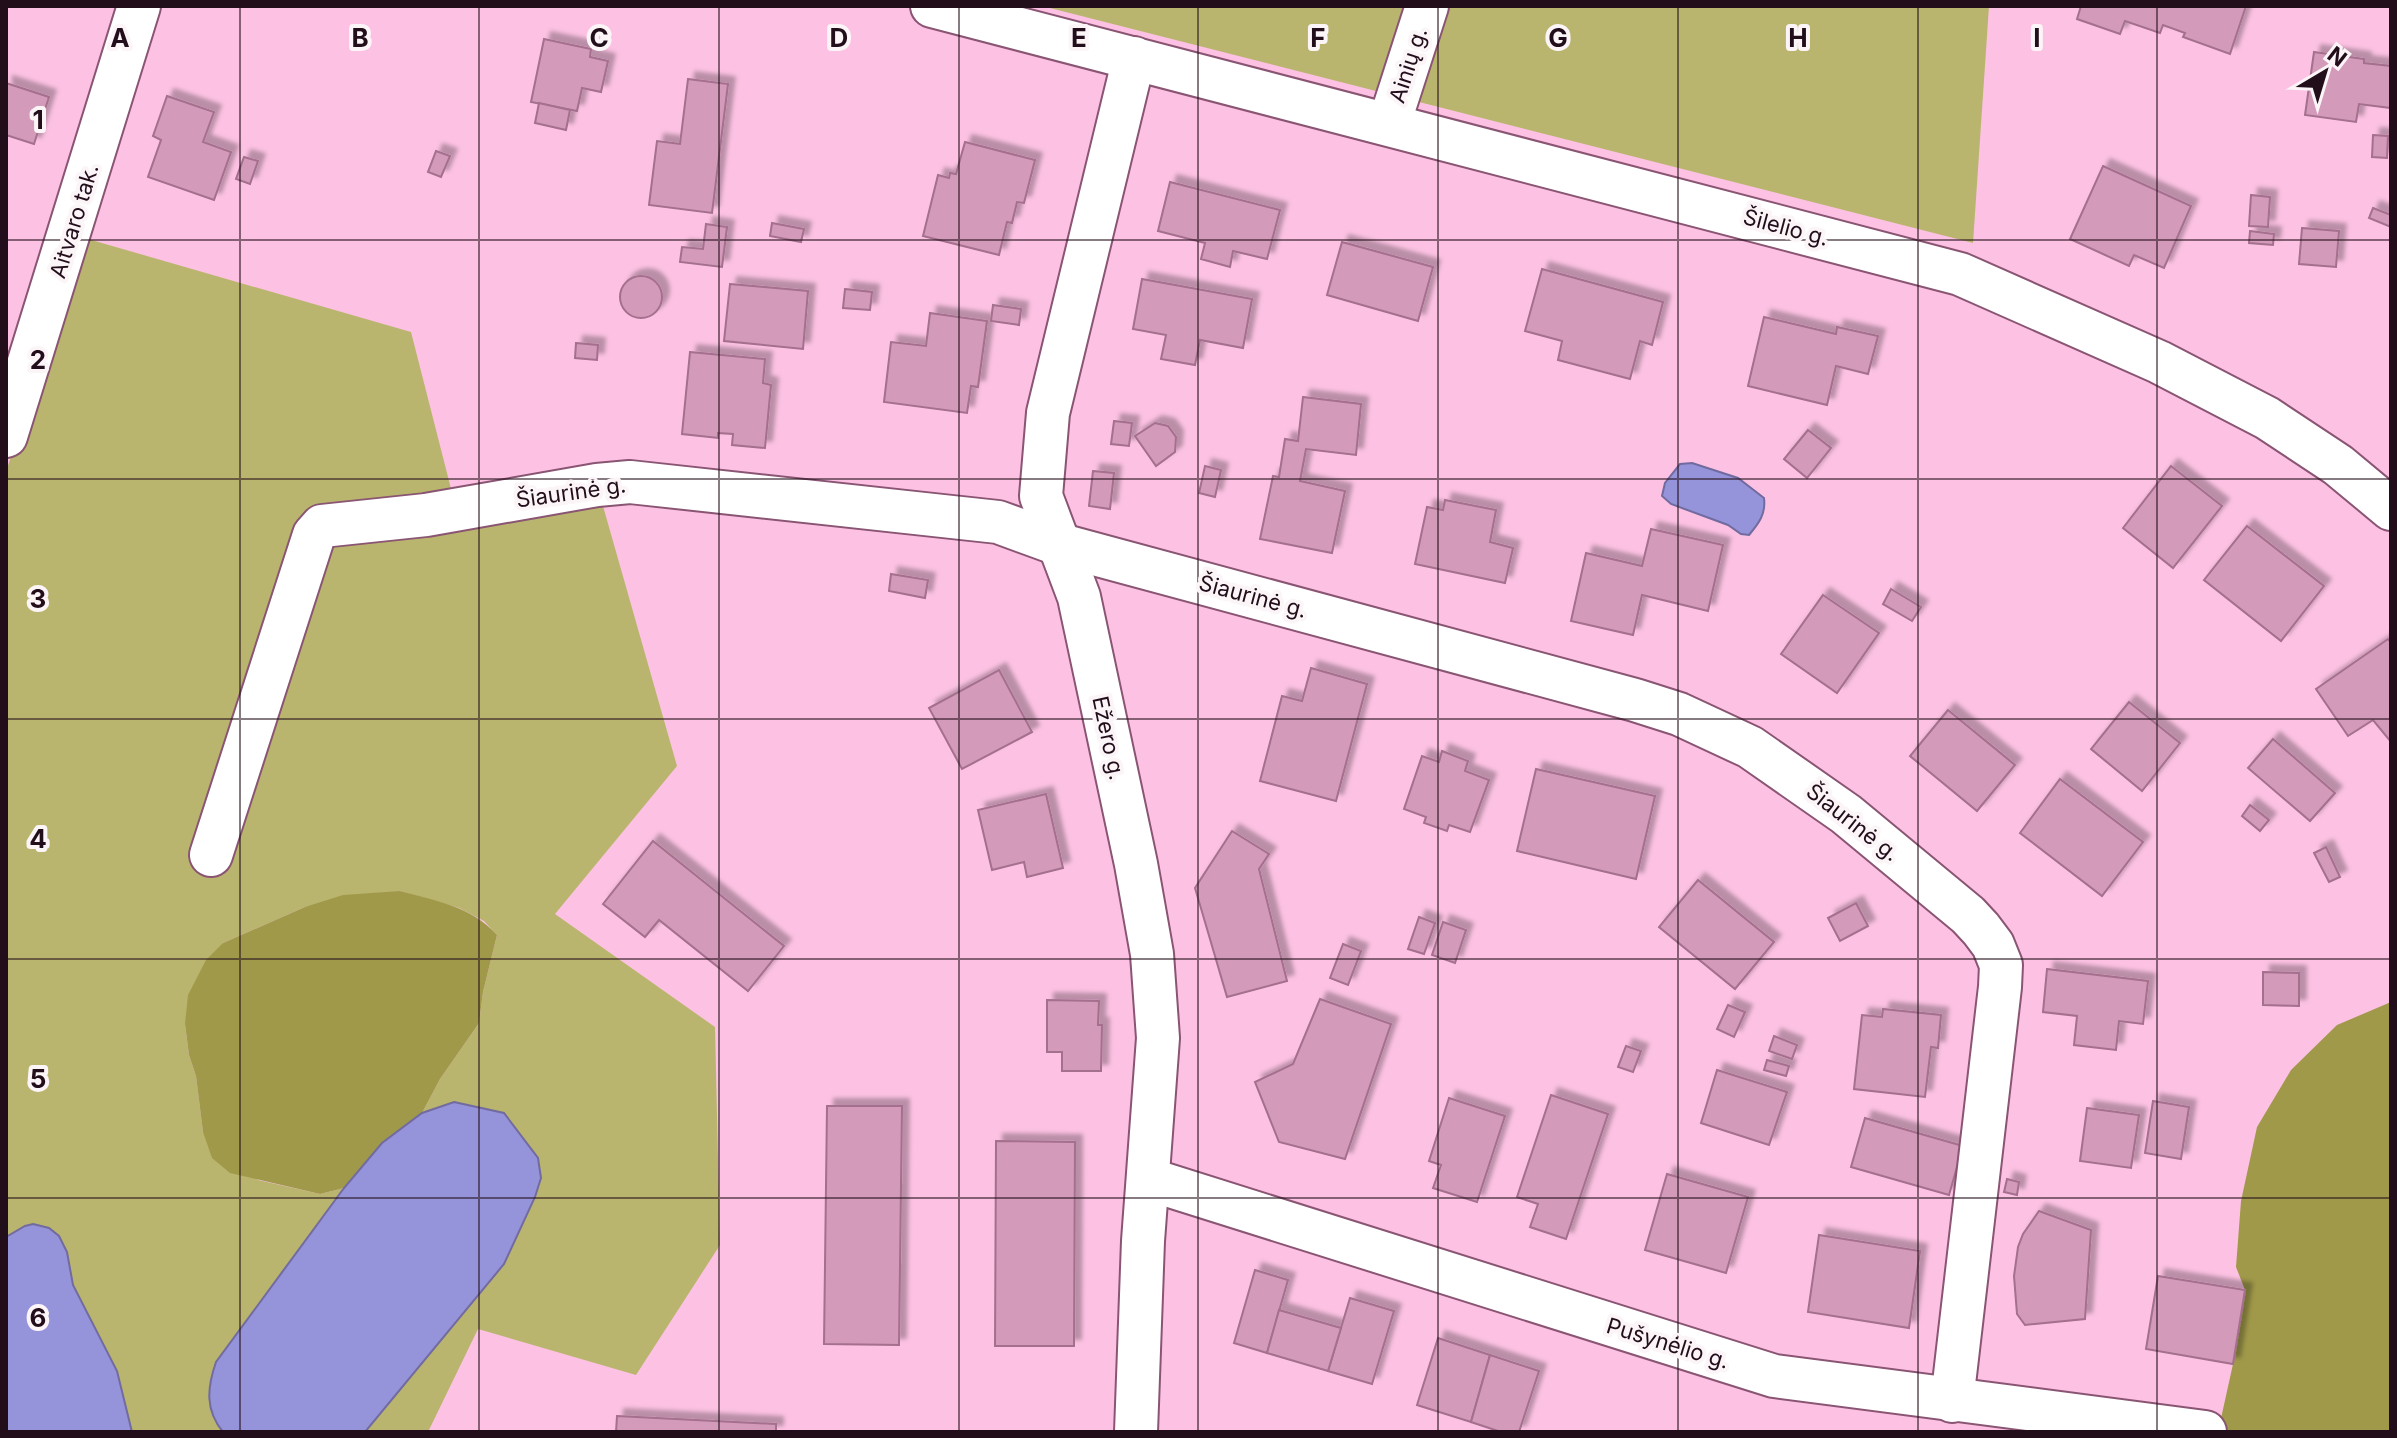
<svg xmlns="http://www.w3.org/2000/svg" width="2397" height="1438" viewBox="0 0 2397 1438" font-family="Inter,sans-serif">
<style>
.green{fill:#bab56e}
.forest{fill:#a0994a}
.water{fill:#9593d9;stroke:#726ba0;stroke-width:2}
.building{fill:#d39aba;stroke:#a46f8d;stroke-width:2;filter:url(#shadow)}
.lines{fill:none;stroke-linecap:round;stroke-linejoin:round}
.minor-casing{stroke:#895573;stroke-width:46}
.minor{stroke:#fff;stroke-width:42}
.grid{fill:none;stroke:#220e1a;stroke-width:2;stroke-opacity:0.55}
.labels{text-anchor:middle;dominant-baseline:central;stroke-width:8;stroke-linejoin:round;paint-order:stroke}
.street-label{font-size:22px;fill:#220e1a;stroke:#fcf5f8}
.grid-label{font-size:26px;text-anchor:middle;font-weight:bold;fill:#220e1a;stroke:#fcf5f8;stroke-width:8;stroke-linejoin:round;paint-order:stroke}
</style>
<defs>
<filter id="shadow"><feDropShadow dx="7" dy="-7" stdDeviation="2" flood-color="#0004"/></filter>
</defs>
<rect width="100%" height="100%" fill="#fdc2e3"/>
<!-- green -->
<g class="green">
<path d="M1042,6H1989L1973,243Z"/>
<path d="M81,237L411,332L459,520L597,485L677,766L555,914L715,1027L720,1245L636,1375L478,1329L428,1432H365L504,1264L535,1197L541,1178L504,1113L454,1102L422,1113L440,1079L479,1023L483,992L497,935L484,921L459,908L400,891L305,907L223,943L185,1024L189,1055L196,1076L203,1132L258,1180L320,1194L344,1188L216,1362C207,1388 205,1410 223,1432H132L117,1371L73,1285L67,1252L10,1234L6,1237V472Z"/>
</g>
<!-- forest -->
<g class="forest">
<path d="M400,891C436,901 471,906 497,935L483,992L479,1023L440,1079L422,1113L382,1143L344,1188L320,1194L230,1173L212,1158L203,1132L196,1076L189,1055L185,1024L188,995L206,960L223,943L305,907L343,895Z"/>
<path d="M2391,1002V1432H2218L2233,1364L2245,1290L2236,1267L2241,1201L2257,1127L2291,1070L2337,1025Z"/>
</g>
<!-- water -->
<g class="water">
<path d="M1692,463L1738,478L1764,498C1766,514 1759,523 1749,535L1741,534L1728,525L1671,504L1662,496L1665,483L1680,464Z"/>
<path d="M454,1102L504,1113L538,1158L541,1178L535,1197L504,1264L365,1432H223C205,1410 207,1388 216,1362L344,1188L382,1143L422,1113Z"/>
<path d="M33,1224L49,1228L59,1236L67,1252L73,1285L117,1371L132,1432H6V1237L25,1226Z"/>
</g>
<!-- building -->
<g class="building">
<path d="M2081,6H2246L2230,54L2183,37L2185,33L2163,25L2160,33L2125,21L2120,34L2077,19Z"/>
<path d="M544,39L591,49L590,57L608,61L601,92L582,88L577,111L531,102Z"/>
<path d="M2314,52L2364,59V63L2391,66V108L2359,104L2356,122L2305,115Z"/>
<path d="M688,79L728,84L712,213L649,205L657,141L680,144Z"/>
<path d="M6,83L49,97L34,144L6,135Z"/>
<path d="M167,96L214,112L203,142L231,152L214,200L148,177L161,140L153,136Z"/>
<path d="M539,103L570,110L566,130L535,123Z"/>
<path d="M2373,135L2388,136L2387,158L2372,157Z"/>
<path d="M965,142L1035,160L1024,203L1017,202L1012,223L1007,222L999,255L923,236L938,175L949,178L950,173L956,174Z"/>
<path d="M436,151L450,156L441,177L428,172Z"/>
<path d="M244,157L258,161L250,184L236,179Z"/>
<path d="M2103,166L2191,206L2164,268L2134,255L2129,266L2070,239Z"/>
<path d="M1170,182L1280,210L1267,259L1233,251L1230,267L1201,259L1205,243L1158,231Z"/>
<path d="M2251,195L2270,197L2268,227L2249,226Z"/>
<path d="M2373,208L2391,215V227L2369,218Z"/>
<path d="M772,223L804,229L801,242L770,236Z"/>
<path d="M706,224L727,227L722,267L680,262L682,247L703,249Z"/>
<path d="M2302,228L2339,231L2336,267L2299,264Z"/>
<path d="M2250,231L2274,234L2273,245L2249,243Z"/>
<path d="M1342,242L1433,267L1418,321L1327,295Z"/>
<path d="M1542,269L1663,302L1652,345L1640,341L1630,379L1558,360L1562,341L1525,331Z"/>
<circle cx="641" cy="297" r="21"/>
<path d="M1142,279L1252,299L1243,348L1200,340L1195,365L1161,359L1166,335L1133,329Z"/>
<path d="M730,284L808,291L803,349L724,341Z"/>
<path d="M845,289L872,292L870,310L843,308Z"/>
<path d="M993,305L1021,309L1019,325L991,321Z"/>
<path d="M930,313L987,321L978,387L971,386L967,413L884,402L891,342L926,346Z"/>
<path d="M1764,317L1836,334L1837,327L1878,336L1868,374L1836,366L1827,405L1748,386Z"/>
<path d="M576,343L598,345L597,360L575,358Z"/>
<path d="M690,352L765,359L763,383L771,385L765,448L732,445L733,434L718,433V438L682,434Z"/>
<path d="M1303,397L1361,404L1356,455L1306,449L1300,481L1345,491L1332,553L1260,539L1273,476L1279,477L1285,439L1298,441Z"/>
<path d="M1114,421L1132,423L1129,446L1111,444Z"/>
<path d="M1155,423L1168,426L1176,437L1175,452L1156,466L1135,436Z"/>
<path d="M1808,430L1831,448L1807,478L1784,459Z"/>
<path d="M1205,466L1221,470L1215,497L1199,493Z"/>
<path d="M2171,466L2222,506L2173,568L2123,528Z"/>
<path d="M1093,471L1114,473L1110,509L1089,506Z"/>
<path d="M1445,500L1496,510L1490,542L1513,548L1505,583L1415,564L1427,507L1443,510Z"/>
<path d="M2247,526L2324,586L2281,641L2204,580Z"/>
<path d="M1651,529L1723,545L1708,611L1642,595L1633,635L1571,621L1586,553L1642,566Z"/>
<path d="M891,574L928,580L925,598L889,591Z"/>
<path d="M1891,589L1921,607L1912,621L1883,604Z"/>
<path d="M1823,595L1879,633L1837,693L1781,654Z"/>
<path d="M2388,639L2391,643V742L2373,720L2348,736L2316,689Z"/>
<path d="M1311,668L1367,684L1336,801L1260,781L1282,696L1302,701Z"/>
<path d="M999,670L1032,732L962,769L929,708Z"/>
<path d="M2129,702L2180,743L2142,791L2091,749Z"/>
<path d="M1948,710L2015,765L1977,811L1910,756Z"/>
<path d="M2273,739L2335,793L2310,821L2248,768Z"/>
<path d="M1442,751L1468,761L1465,771L1489,780L1470,832L1449,825L1447,831L1424,823L1426,817L1404,809L1422,756L1439,762Z"/>
<path d="M1536,769L1655,796L1636,879L1517,851Z"/>
<path d="M2060,779L2143,842L2102,896L2020,833Z"/>
<path d="M1046,794L1063,868L1027,877L1024,862L992,870L978,810Z"/>
<path d="M2250,805L2269,820L2260,831L2242,816Z"/>
<path d="M1232,831L1269,854L1259,869L1287,981L1227,997L1195,888Z"/>
<path d="M653,841L784,946L748,991L659,920L645,937L603,904Z"/>
<path d="M2326,847L2340,877L2329,882L2314,853Z"/>
<path d="M1698,880L1774,942L1735,989L1659,927Z"/>
<path d="M1856,903L1868,926L1840,941L1828,918Z"/>
<path d="M1419,917L1435,923L1424,954L1408,949Z"/>
<path d="M1443,922L1466,930L1455,963L1432,955Z"/>
<path d="M1343,944L1361,951L1348,985L1330,978Z"/>
<path d="M2047,969L2148,981L2143,1024L2119,1021L2116,1050L2074,1045L2077,1016L2043,1012Z"/>
<path d="M2263,972L2299,973V1006L2263,1005Z"/>
<path d="M1320,999L1391,1024L1345,1159L1279,1142L1255,1082L1293,1064Z"/>
<path d="M1047,1000L1099,1001L1098,1025H1102L1101,1071H1062V1052H1047Z"/>
<path d="M1728,1005L1745,1012L1734,1037L1717,1029Z"/>
<path d="M1883,1009L1941,1015L1938,1048L1931,1047L1925,1097L1854,1089L1862,1015L1882,1017Z"/>
<path d="M1774,1036L1797,1045L1792,1059L1769,1051Z"/>
<path d="M1626,1046L1641,1051L1633,1072L1618,1067Z"/>
<path d="M1767,1060L1789,1066L1786,1076L1764,1070Z"/>
<path d="M1717,1070L1787,1092L1769,1145L1701,1123Z"/>
<path d="M1551,1095L1608,1114L1566,1239L1530,1227L1538,1204L1517,1197Z"/>
<path d="M1449,1098L1505,1116L1477,1202L1433,1188L1441,1165L1429,1161Z"/>
<path d="M2153,1101L2189,1107L2181,1159L2145,1153Z"/>
<path d="M827,1106H902L899,1345L824,1344Z"/>
<path d="M2087,1108L2139,1115L2131,1168L2080,1161Z"/>
<path d="M1865,1118L1963,1146L1949,1195L1851,1167Z"/>
<path d="M996,1141L1075,1142L1074,1346H995Z"/>
<path d="M1667,1174L1748,1197L1726,1273L1645,1250Z"/>
<path d="M2007,1179L2019,1182L2017,1195L2004,1192Z"/>
<path d="M2039,1211L2091,1230L2085,1319L2025,1325L2017,1314L2014,1276L2018,1247L2023,1234Z"/>
<path d="M1819,1235L1920,1251L1909,1328L1808,1312Z"/>
<path d="M1255,1270L1288,1280L1267,1353L1234,1343Z"/>
<path d="M2158,1276L2245,1290L2233,1364L2146,1349Z"/>
<path d="M1350,1298L1394,1311L1372,1384L1328,1371Z"/>
<path d="M1279,1310L1341,1328L1328,1371L1267,1353Z"/>
<path d="M1438,1338L1490,1355L1471,1422L1417,1405Z"/>
<path d="M1490,1355L1539,1371L1519,1432H1501L1471,1422Z"/>
<path d="M617,1416L776,1424V1432H616Z"/>
</g>
<g class="lines">
<defs>
<g id="minor">
<path d="M932,6L1960,274L2159,362L2267,418L2338,465L2391,509"/>
<path d="M1134,58L1048,413L1041,496L1079,597L1136,864L1152,954L1158,1038L1143,1241L1136,1432"/>
<path d="M1389,124L1427,6"/>
<path d="M6,436L139,6"/>
<path d="M211,855L314,535L322,526L426,515L597,485L630,482L998,522L1061,545L1635,700L1679,714L1750,747L1846,814L1968,915L1981,929L1993,945L2001,965L2000,987L1952,1401"/>
<path d="M1148,1179L1774,1376L2205,1432"/>
</g>
</defs>
<!-- minor casing -->
<use href="#minor" class="minor-casing"/>
<!-- minor -->
<use href="#minor" class="minor"/>
</g>
<!-- grid -->
<path class="grid" d="M240,6V1432M479,6V1432M719,6V1432M959,6V1432M1198,6V1432M1438,6V1432M1678,6V1432M1918,6V1432M2157,6V1432M6,240H2391M6,479H2391M6,719H2391M6,959H2391M6,1198H2391"/>
<g class="labels">
<!-- street labels -->
<g class="street-label">
<text transform="translate(1408 65) rotate(-72)">Ainių g.</text>
<text transform="translate(74 221) rotate(-73)">Aitvaro tak.</text>
<text transform="translate(1786 227) rotate(15)">Šilelio g.</text>
<text transform="translate(571 492) rotate(-8)">Šiaurinė g.</text>
<text transform="translate(1253 596) rotate(15)">Šiaurinė g.</text>
<text transform="translate(1109 738) rotate(78)">Ežero g.</text>
<text transform="translate(1853 822) rotate(38)">Šiaurinė g.</text>
<text transform="translate(1668 1343) rotate(17)">Pušynėlio g.</text>
</g>
</g>
<g class="grid-label">
<text x="120" y="47">A</text>
<text x="360" y="47">B</text>
<text x="599" y="47">C</text>
<text x="839" y="47">D</text>
<text x="1079" y="47">E</text>
<text x="1318" y="47">F</text>
<text x="1558" y="47">G</text>
<text x="1798" y="47">H</text>
<text x="2037" y="47">I</text>
<text x="38" y="129">1</text>
<text x="38" y="369">2</text>
<text x="38" y="608">3</text>
<text x="38" y="848">4</text>
<text x="38" y="1088">5</text>
<text x="38" y="1327">6</text>
</g>
<!-- border -->
<rect width="2397" height="1438" fill="none" stroke="#220e1a" stroke-width="16"/>
<!-- north arrow -->
<g transform="translate(2325 72) rotate(38)" stroke="#fcf5f8" stroke-width="6" paint-order="stroke">
<path d="M0-6L14 30L0 20L-14 30Z" fill="#220e1a"/>
<text y="-12" font-size="22" font-weight="bold" text-anchor="middle" fill="#220e1a">N</text>
</g>
</svg>
